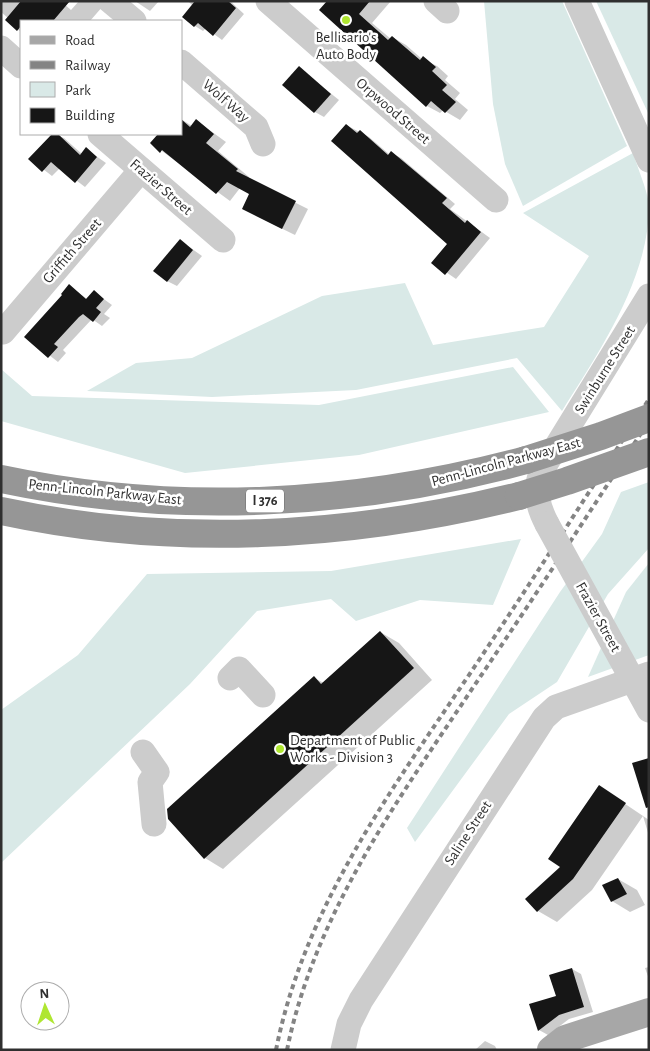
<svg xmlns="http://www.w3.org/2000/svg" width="650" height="1051" viewBox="0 0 650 1051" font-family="'Alegreya Sans',sans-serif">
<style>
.green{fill:#d9e9e7}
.shadow{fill:#0003}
.building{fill:#161616}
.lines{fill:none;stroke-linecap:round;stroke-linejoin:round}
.minor{stroke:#ccc;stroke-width:25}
.major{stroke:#a7a7a7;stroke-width:28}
.highway{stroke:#969696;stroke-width:28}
.rail{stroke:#848484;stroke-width:4;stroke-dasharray:5 4;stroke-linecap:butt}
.minor-bridge{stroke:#ccc;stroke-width:25}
.highway-bridge{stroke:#969696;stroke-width:28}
.poi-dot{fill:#afe631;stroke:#fff;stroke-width:2}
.labels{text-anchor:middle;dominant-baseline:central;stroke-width:5;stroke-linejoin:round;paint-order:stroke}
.shield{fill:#fff;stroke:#6d6d6d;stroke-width:1}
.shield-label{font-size:14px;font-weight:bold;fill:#2f2f2f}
.poi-label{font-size:15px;fill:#2f2f2f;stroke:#fff}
.street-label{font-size:15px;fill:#2f2f2f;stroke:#fff}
</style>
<rect width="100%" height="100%" fill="#fff"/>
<!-- green -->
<g class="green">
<path d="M484,1H562L627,146L523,206L505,164L493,104Z"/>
<path d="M596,1H649V115Z"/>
<path d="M633,153C638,169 646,187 649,204C650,277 599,352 562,411L517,358L356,390L212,397L87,391L136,363L192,358L322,296L405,283L433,345L544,327L589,256L523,213Z"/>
<path d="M513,367L549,412L359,455L185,473L1,421V369L32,396L319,405Z"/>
<path d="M649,482V548L608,594L557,682L509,714L415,842L407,828L560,592L602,534L621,492Z"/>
<path d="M521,539L493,605L420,600L356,621L331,599L257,611L190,684L1,863V710L78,655L147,574L331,571Z"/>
<path d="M649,563V655L588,677L626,592Z"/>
</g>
<!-- shadow -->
<g class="shadow">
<path d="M1,1L63,3L71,10L79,1H98L103,6L90,21H21V32L7,20L8,18L1,12Z"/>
<path d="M135,1H159L150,11Z"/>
<path d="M188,1H230L244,14L222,40L206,28L203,31L195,26L193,6Z"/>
<path d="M329,1H391L372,23L391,39L392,37L406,45L422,59L437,66L448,76L445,80L460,93L455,99L468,110L460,120L443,110L440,113L427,106Z"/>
<path d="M299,68L339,100L324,117L315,112Z"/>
<path d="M181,119L192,126L197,121L226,142L218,151L249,177L248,179L308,209L295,235L256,216L251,194L240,188L230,201L151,143L160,134H181Z"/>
<path d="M346,125L369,137L390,155L392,153L401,158L455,204L450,209L490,238L456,279L433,263L449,243L419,219Z"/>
<path d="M53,134L64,138L82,154L86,149L106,163L85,187L60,168L52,176L30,159Z"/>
<path d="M181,241L202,256L177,286L167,281Z"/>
<path d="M69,286L87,299L94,292L112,305L104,314L110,318L102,326L92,319L63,350L66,353L58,362L26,337L64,295Z"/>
<path d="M380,632L399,643L432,680L223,869L205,858L314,678L324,683Z"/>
<path d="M600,787L649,820V836L643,816L592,890L557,922L538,911Z"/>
<path d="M618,879L637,890L645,905L630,912L612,901Z"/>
<path d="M649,967V979L645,968Z"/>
<path d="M572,969L581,974L593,1012L569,1019L548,1035L539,1030Z"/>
<path d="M485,1041L495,1046L497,1050H475Z"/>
</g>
<!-- building -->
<g class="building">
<path d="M21,1H70L53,21H21V26L17,31L5,20Z"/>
<path d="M195,1H228L236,8L213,36L198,23L194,27L182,17Z"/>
<path d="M327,1H370L359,14L388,40L392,36L420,60L423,56L436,67L432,71L447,85L442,90L456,102L445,113L431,101L426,107L319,10Z"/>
<path d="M299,66L331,94L314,113L282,85Z"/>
<path d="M181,119L190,127L196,119L214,134L206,143L238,169L236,171L296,201L282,229L242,209L249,194L227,182L216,194L162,150L160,153L150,143L158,134H181Z"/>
<path d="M346,124L357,133L360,130L388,155L391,151L447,198L442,203L465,223L467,220L481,232L445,275L431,263L447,244L331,141Z"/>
<path d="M52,134H58L80,155L86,147L97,157L75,183L51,162L42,172L28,159Z"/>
<path d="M180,239L193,250L167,282L153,271Z"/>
<path d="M69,284L86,299L94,290L104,299L96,308L101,312L93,322L83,314L79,317L54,344L58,347L48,358L24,337L62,295L61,294Z"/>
<path d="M380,631L414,668L204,859L168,819L167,809L314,676L321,684Z"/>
<path d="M649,758V807L646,808L632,763Z"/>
<path d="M599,785L626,803L573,879L537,912L525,899L560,867L548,859Z"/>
<path d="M618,878L627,894L611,902L602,885Z"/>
<path d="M572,968L584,1007L559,1015L538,1031L529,1004L556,996L549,975Z"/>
</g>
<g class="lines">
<!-- minor -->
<g class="minor">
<path d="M110,1L134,21"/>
<path d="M268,1L496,200"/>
<path d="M436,1L447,11"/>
<path d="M577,1L649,160"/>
<path d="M1,48L21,66"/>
<path d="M181,62L256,127L263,144"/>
<path d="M100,134L223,240"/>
<path d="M3,332L141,170"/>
<path d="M547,524C537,505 534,490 542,470L649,296"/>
<path d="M230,678L239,669L263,695"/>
<path d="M143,752L157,772L150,782L154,824"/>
<path d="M343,1050L349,1024L361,1000L544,718L556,707L649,674"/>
</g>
<!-- major -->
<path class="major" d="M551,1050L565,1039L649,1012"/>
<!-- highway -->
<g class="highway">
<path d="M1,479C175,516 355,506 526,460"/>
<path d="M1,511C172,548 350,538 519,496"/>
</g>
<!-- rail -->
<g class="rail">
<path d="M276,1050C305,904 394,787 475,666C534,578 591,489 649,399"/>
<path d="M287,1050C315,913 398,800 474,686C533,599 591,510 649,421"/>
</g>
<!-- minor-bridge -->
<path class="minor-bridge" d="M547,524L649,710"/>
<!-- highway-bridge -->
<g class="highway-bridge">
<path d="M526,460L601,436L649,418"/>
<path d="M519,496L567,481L649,452"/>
</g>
</g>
<!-- markers -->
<g class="poi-dot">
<circle cx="346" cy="20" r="5"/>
<circle cx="280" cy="749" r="5"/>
</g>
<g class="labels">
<!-- shield labels -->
<rect class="shield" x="246" y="489.5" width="38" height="23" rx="4"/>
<g class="shield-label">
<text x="265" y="501">I 376</text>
</g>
<!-- poi labels -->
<g class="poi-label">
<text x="346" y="37">Bellisario's<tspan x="346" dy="17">Auto Body</tspan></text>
<text x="290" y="740" text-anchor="start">Department of Public<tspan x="290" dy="17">Works - Division 3</tspan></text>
</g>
<!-- street labels -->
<g class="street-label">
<text transform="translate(226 101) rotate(41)">Wolf Way</text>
<text transform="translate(393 111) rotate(41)">Orpwood Street</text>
<text transform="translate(161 187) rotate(41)">Frazier Street</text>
<text transform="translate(72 251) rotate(-49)">Griffith Street</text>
<text transform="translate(605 370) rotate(-58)">Swinburne Street</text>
<text transform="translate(506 462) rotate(-15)">Penn-Lincoln Parkway East</text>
<text transform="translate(105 492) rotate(6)">Penn-Lincoln Parkway East</text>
<text transform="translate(598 617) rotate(61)">Frazier Street</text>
<text transform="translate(468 833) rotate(-57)">Saline Street</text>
</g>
</g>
<!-- border -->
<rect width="650" height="1051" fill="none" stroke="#2f2f2f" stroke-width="5"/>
<!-- legend -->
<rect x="20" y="20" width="162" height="115" fill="#ffffff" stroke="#acacac"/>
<rect x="30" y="36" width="25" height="8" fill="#a7a7a7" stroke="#acacac"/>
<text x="65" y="45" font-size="15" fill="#2f2f2f">Road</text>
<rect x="30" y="61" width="25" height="8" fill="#848484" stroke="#acacac"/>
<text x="65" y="70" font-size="15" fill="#2f2f2f">Railway</text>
<rect x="30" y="82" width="25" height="15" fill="#d9e9e7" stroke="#acacac"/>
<text x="65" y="95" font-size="15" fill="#2f2f2f">Park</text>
<rect x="30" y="108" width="25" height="15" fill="#161616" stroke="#acacac"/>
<text x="65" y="120" font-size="15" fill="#2f2f2f">Building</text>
<!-- north arrow -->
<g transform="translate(45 1006) rotate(357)"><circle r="24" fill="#ffffff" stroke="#acacac"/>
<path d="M0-4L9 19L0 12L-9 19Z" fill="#afe631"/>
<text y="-8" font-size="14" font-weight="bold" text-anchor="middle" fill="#2f2f2f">N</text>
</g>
</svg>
